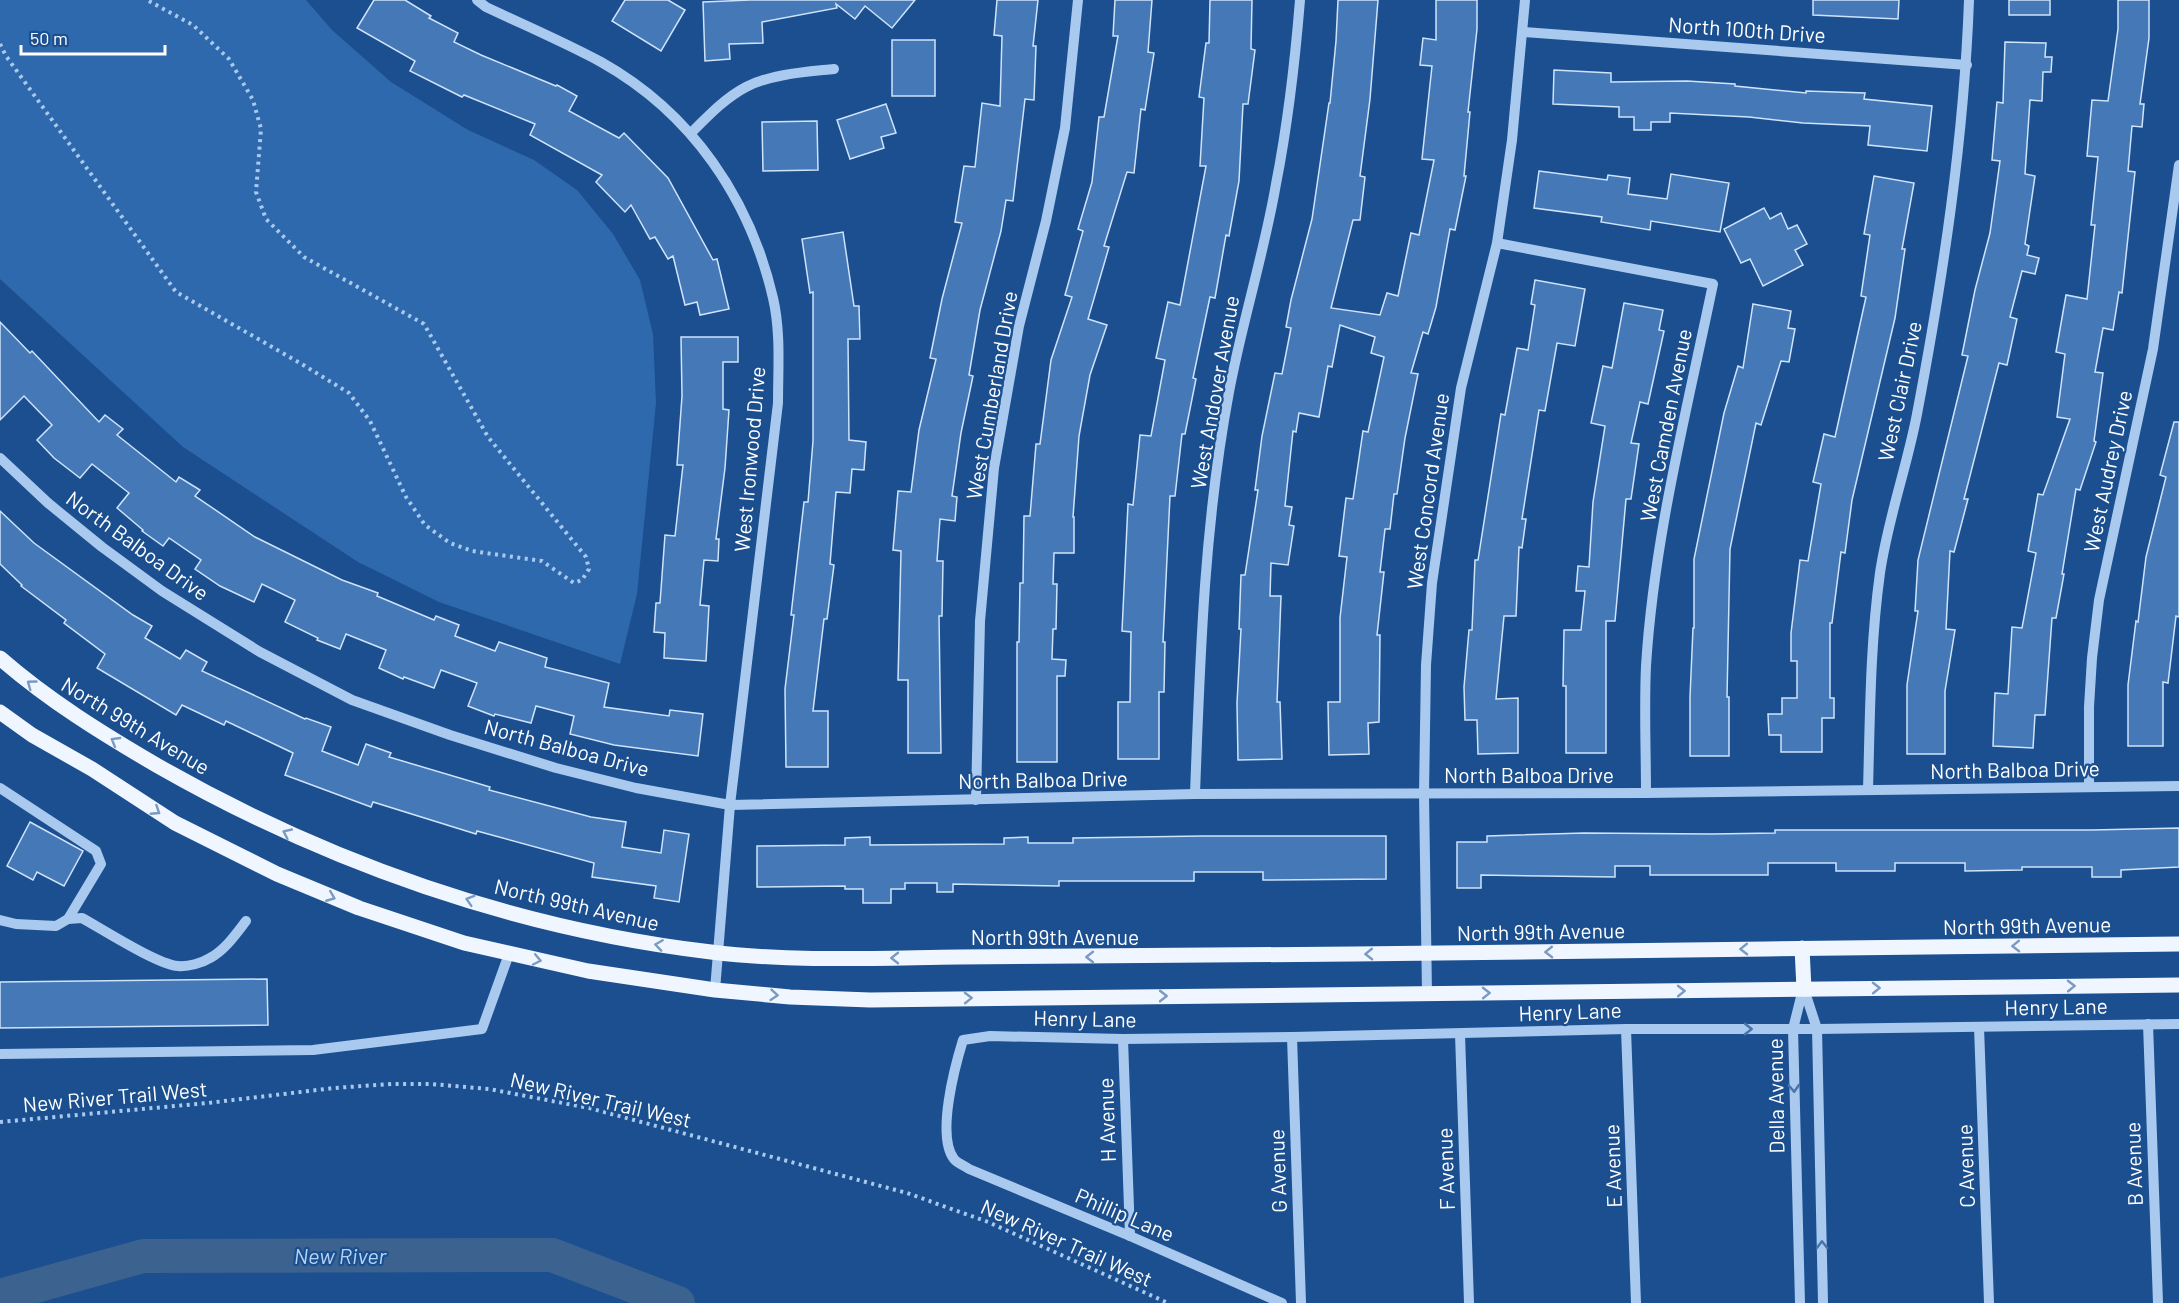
<svg xmlns="http://www.w3.org/2000/svg" width="2179" height="1303" viewBox="0 0 2179 1303" font-family="Barlow,sans-serif">
<style>
.green{fill:#2e69ad}
.lines{fill:none;stroke-linecap:round;stroke-linejoin:round}
.river{stroke:#3c6290;stroke-width:34}
.building{fill:#4478b7;stroke:#cfe3fa;stroke-width:1.5}
.path{stroke:#a9c9ee;stroke-width:4;stroke-dasharray:3 4.5;stroke-linecap:butt}
.minor{stroke:#a9c9ee;stroke-width:10}
.major{stroke:#f0f6ff;stroke-width:15}
.oneway{stroke:#7b9ac1}
.oneway2{stroke:#4674ac}
.labels{text-anchor:middle;dominant-baseline:central;stroke-width:4.5;stroke-linejoin:round;paint-order:stroke}
.street-label{font-size:21px;fill:#fff;stroke:#1b4f8f}
.water-label{font-size:22px;font-style:italic;fill:#b5d3f5;stroke:#1b4f8f}
</style>
<rect width="100%" height="100%" fill="#1b4f8f"/>
<!-- green -->
<path class="green" d="M0,0H306L332,30L391,82L468,130L534,160L577,190L613,234L640,280L653,334L656,403L637,594L620,664L439,602L358,562L183,447L0,279Z"/>
<g class="lines">
<!-- river -->
<path class="river" d="M0,1296L143,1256L552,1255L678,1303"/>
</g>
<!-- building -->
<g class="building">
<path d="M374,0H405L431,16L429,18L458,33L454,42L481,55L556,86L557,85L577,96L569,111L619,138L624,133L668,178L713,260L717,259L729,309L700,315L697,302L685,305L673,256L668,259L655,237L650,239L631,205L625,212L596,182L602,175L530,135L535,124L464,95L462,97L410,71L415,61L357,28Z"/>
<path d="M625,0H668L685,10L661,51L612,21Z"/>
<path d="M750,0H915L892,28L865,6L855,19L836,4L837,8L762,22L763,43L729,44L730,59L705,61L703,2Z"/>
<path d="M997,0H1038L1033,46H1036L1034,100L1025,99L1013,201L1006,200L1001,231L980,310L969,375L973,376L961,433L952,496L957,497L955,521L940,519L937,561H943L942,616H939L941,753H908V680H898L901,551L893,550L898,491L911,492L919,430L936,359L930,358L942,299L962,223L955,222L964,166L975,167L982,103L1000,106L1002,36L994,35Z"/>
<path d="M1115,0H1152L1148,52L1154,53L1145,110L1141,109L1134,173L1127,172L1104,246L1109,247L1088,319L1107,325L1090,375L1079,436L1073,517H1074V553H1054L1053,584H1057L1056,629H1053L1052,659L1066,660L1065,676H1057V762H1017V642H1019L1020,583H1023L1024,516H1030L1036,444H1040L1051,360L1072,297L1065,295L1083,231L1078,229L1092,182L1099,117H1104L1118,36H1113Z"/>
<path d="M1210,0H1252L1251,49L1255,50L1248,104H1243L1239,181L1229,236L1226,235L1215,298L1210,297L1193,378L1196,379L1185,434H1182L1175,496H1170L1163,642H1165L1164,692H1159V759H1118V702H1130L1131,632L1122,631L1128,504L1133,505L1140,435L1151,436L1165,360L1156,358L1168,302L1180,305L1206,166H1200L1204,98L1199,97L1206,43H1209Z"/>
<path d="M1338,0H1378L1370,99L1360,176L1365,177L1360,220H1353L1331,308L1380,315L1387,293L1398,296L1411,233L1419,235L1434,160L1422,159L1432,66L1420,65L1423,38L1436,40V0H1477V29L1468,112H1470L1464,176H1466L1455,230L1450,229L1436,307L1428,334L1423,332L1411,373L1418,374L1405,438L1397,494H1394L1390,529H1385L1380,572H1384L1377,635H1380L1379,722L1368,723L1369,754L1329,755L1328,702H1340V618L1347,557L1339,556L1346,498L1353,499L1363,431L1368,432L1384,357L1371,353L1375,337L1340,325L1332,367L1328,366L1319,417L1299,413L1296,432L1293,431L1285,506L1292,507L1289,525L1294,526L1288,565L1271,563L1270,596H1281L1277,702H1280L1282,759L1238,760L1237,703L1241,629H1239L1241,575H1245L1258,490H1255L1262,436L1275,373L1282,374L1291,328L1286,327L1291,300L1312,219L1329,103H1330L1336,41Z"/>
<path d="M1813,0H1899L1898,19L1813,15Z"/>
<rect x="2009" y="0" width="41" height="15"/>
<path d="M2118,0H2149V38L2140,104H2144L2142,127L2132,126L2128,171L2135,172L2122,293L2119,292L2113,330L2103,328L2095,372L2103,373L2094,441L2096,442L2080,490L2076,489L2062,574H2064L2056,618H2052L2045,715H2035L2033,748L1993,746L1995,693L2008,694L2012,627L2022,628L2036,553L2028,551L2038,494L2043,495L2070,419L2057,417L2065,354L2056,352L2066,295L2087,299L2095,225H2091L2098,157L2087,156L2092,100L2108,101L2118,29Z"/>
<rect x="892" y="40" width="43" height="56"/>
<path d="M2005,42L2046,43L2045,57H2052L2051,72H2043L2042,101L2030,100L2025,174L2035,176L2025,244L2029,246L2027,255L2039,258L2035,274L2022,271L2010,317L2017,319L2007,365L1999,363L1964,499H1968L1954,552L1950,551L1946,629L1955,630L1945,691V754H1907V685L1918,611H1915L1918,560L1968,356L1962,355L1975,290L1990,233L2000,161L1992,160L1997,102L2003,103Z"/>
<path d="M1554,70L1611,73V82L1687,81L1735,84V86L1806,93V91L1865,93L1864,99L1932,106L1927,151L1868,145L1870,126L1803,123L1749,117L1670,113V122H1651V130H1634V117H1619V107L1553,104Z"/>
<path d="M886,104L896,133L881,137L884,148L850,159L837,120Z"/>
<path d="M817,121L818,170L763,171L762,122Z"/>
<path d="M1539,171L1607,180L1608,175L1630,178L1628,194L1667,199L1671,174L1729,183L1720,232L1651,221L1650,230L1601,222L1602,217L1534,208Z"/>
<path d="M1874,176L1914,183L1902,249H1905L1895,318L1852,500L1845,553L1841,552L1832,623H1830V698H1834V718H1822V752H1781V735H1769L1768,714H1782V698H1797V661H1791V633L1800,560L1808,561L1821,484L1813,482L1824,434L1835,437L1866,297L1861,296L1870,235L1864,234Z"/>
<path d="M1764,208L1770,219L1781,213L1788,229L1797,225L1807,244L1795,250L1803,265L1763,286L1750,259L1741,263L1724,229Z"/>
<path d="M843,232L854,306H859L860,339H848L849,440L866,442L864,470L852,469L850,493L836,492L830,564L834,565L827,619H824L813,711H828V767H786L785,689L794,615H791L804,502H808L813,441V292L810,293L802,239Z"/>
<path d="M1535,280L1585,289L1575,346L1557,343L1545,411L1539,410L1522,519H1526L1522,548L1519,547L1516,616H1504L1496,699L1518,698V753L1478,754L1477,720H1465L1464,687L1469,630H1472L1475,560H1478L1501,414L1505,415L1517,348L1528,350L1535,305L1531,304Z"/>
<path d="M1624,303L1663,310L1659,330L1664,331L1648,404L1640,402L1631,443L1639,444L1631,499H1626L1615,621H1606V753H1566V686H1563L1564,630H1581L1585,591H1576L1578,566L1589,567L1593,502L1605,426L1591,423L1603,366L1612,368Z"/>
<path d="M1753,304L1791,311L1788,328L1795,329L1789,362L1781,361L1761,425L1756,423L1730,549L1727,697H1729V756H1690V697L1693,628H1694V559L1724,413L1738,366L1743,368Z"/>
<path d="M0,322L30,353L32,351L99,422L105,415L123,429L117,435L176,482L179,477L200,490L195,496L255,537L342,580L378,593L377,596L434,620L436,616L459,625L455,636L495,651L499,642L547,658L545,667L609,683L604,707L669,716L670,710L703,714L698,756L614,745L570,734L574,716L536,706L531,723L495,714L494,716L468,706L477,683L441,670L434,688L404,677L403,679L379,668L386,650L346,634L340,649L317,640L318,638L285,622L295,600L262,584L254,602L220,586L195,569L201,560L169,538L163,546L142,531L143,530L117,508L129,493L92,464L80,478L54,458L37,440L52,425L24,396L0,420Z"/>
<path d="M681,337H738V362H723V409L729,410L725,468L716,539H719L718,561L704,560L700,605L709,606L706,661L664,658L665,633L654,632L656,603H660L665,535L675,536L683,465H677L682,396Z"/>
<path d="M2174,422H2179V617L2176,616L2168,683L2163,682V746H2128V685L2136,621L2138,622L2146,557L2166,477L2160,475Z"/>
<path d="M0,511L34,543L133,615L152,626L145,638L180,659L186,650L207,662L202,671L305,719L306,718L331,727L322,751L358,765L366,744L391,753L389,757L490,787L489,790L591,817L626,822L622,847L661,853L664,830L689,834L679,902L654,898L656,886L592,877L594,863L477,831L476,834L373,802L371,807L285,775L293,753L226,721L224,725L182,705L176,715L97,668L105,654L64,623L66,620L21,586L22,585L0,564Z"/>
<path d="M30,822L83,851L64,886L37,872L33,880L7,866Z"/>
<path d="M2179,828V867L2121,870V877H2092V867H2022V870L1965,871V863H1895V871H1836V863H1768V875H1650V866H1615V877L1481,875V888H1457V842H1487V836L1584,833L1711,834L1775,833V830H2092Z"/>
<path d="M1202,836H1386V879L1263,880V872H1194V881H1059V886L953,884V892H937V883H905V889H891V903H863V889H845V886L757,887V846L845,845V838L870,837V845L1004,844V838L1028,837V843H1073V838Z"/>
<path d="M267,979L268,1025L0,1028V982Z"/>
</g>
<g class="lines">
<!-- path -->
<g class="path">
<path d="M0,44L6,56L176,292L300,363L349,393L370,421L406,497L425,525L450,543L472,551L542,561L574,583L582,580L589,569L586,557L488,437L424,324L304,257L266,219L256,192L261,129L253,100L229,59L193,25L147,0"/>
<path d="M0,1122L208,1103L334,1088L392,1084H431L489,1089L589,1108L907,1193L988,1222L1168,1303"/>
</g>
<!-- minor -->
<g class="minor">
<path d="M477,0L486,7C524,25 564,42 601,62C692,113 750,199 773,298C781,332 778,369 778,403L730,805L715,990"/>
<path d="M1524,32L1967,65"/>
<path d="M691,133C708,116 725,98 746,87C771,74 806,72 834,69"/>
<path d="M1497,243L1713,284C1687,410 1654,537 1646,666C1644,708 1646,751 1646,793"/>
<path d="M0,458L48,503L102,547L162,591L260,652L352,700L450,735L556,768L636,788L730,805L1195,794L1646,793L2179,786"/>
<path d="M2089,787V707L2092,658L2099,600L2153,349L2179,165"/>
<path d="M0,788L96,851L101,864L68,919"/>
<path d="M1868,790C1870,718 1870,645 1880,573C1888,518 1907,467 1917,414C1943,277 1964,139 1969,0"/>
<path d="M1195,794C1200,660 1204,525 1229,392C1242,322 1264,254 1276,184C1288,123 1295,62 1300,0"/>
<path d="M976,800L980,621L994,468L1019,326L1046,221L1065,128L1078,0"/>
<path d="M0,920L16,924L56,926L68,919L82,918C102,929 158,965 178,966C188,967 202,963 210,958C225,950 236,934 246,921"/>
<path d="M1804,989L1817,1029L1823,1303"/>
<path d="M1427,994L1424,794L1426,665L1432,583L1461,388L1497,243L1512,140L1525,0"/>
<path d="M2148,1024L2158,1303"/>
<path d="M1979,1027L1989,1303"/>
<path d="M1626,1029L1636,1303"/>
<path d="M1460,1034L1469,1303"/>
<path d="M1292,1037L1301,1303"/>
<path d="M1123,1039L1130,1236"/>
<path d="M0,1054L313,1050L482,1029L509,954"/>
<path d="M1282,1303L1130,1236L969,1169C965,1166 957,1163 954,1159C936,1136 955,1066 963,1040L990,1036L1123,1039L1292,1037L1626,1029H1817L2179,1024"/>
<path d="M1800,1303L1793,1029L1803,989"/>
</g>
<!-- major -->
<g class="major">
<path d="M0,658C48,700 103,734 158,766C328,863 516,929 711,952C793,962 877,958 959,957C1091,957 1223,955 1354,954C1629,950 1904,948 2179,944"/>
<path d="M0,712L32,735L92,769L175,823L277,874L359,908L464,943L588,971L715,990L790,997L870,1000L2179,985"/>
<path d="M1802,948L1804,989"/>
</g>
</g>
<!-- one-way arrows -->
<defs><path id="oneway-chevron" d="M-2-3.5L2.5 0L-2 3.5" fill="none" stroke-width="1.6" stroke-linecap="round" stroke-linejoin="round" transform="scale(1.5)"/></defs>
<g class="oneway">
<use href="#oneway-chevron" transform="translate(31 684) rotate(-144)"/>
<use href="#oneway-chevron" transform="translate(115 741) rotate(-150)"/>
<use href="#oneway-chevron" transform="translate(156 811) rotate(33)"/>
<use href="#oneway-chevron" transform="translate(287 833) rotate(-155)"/>
<use href="#oneway-chevron" transform="translate(331 897) rotate(22)"/>
<use href="#oneway-chevron" transform="translate(470 900) rotate(-163)"/>
<use href="#oneway-chevron" transform="translate(659 945) rotate(-172)"/>
<use href="#oneway-chevron" transform="translate(2016 946) rotate(179)"/>
<use href="#oneway-chevron" transform="translate(1744 949) rotate(179)"/>
<use href="#oneway-chevron" transform="translate(1549 952) rotate(179)"/>
<use href="#oneway-chevron" transform="translate(1369 954) rotate(179)"/>
<use href="#oneway-chevron" transform="translate(1090 957) rotate(180)"/>
<use href="#oneway-chevron" transform="translate(895 958) rotate(180)"/>
<use href="#oneway-chevron" transform="translate(537 960) rotate(12)"/>
<use href="#oneway-chevron" transform="translate(2071 986) rotate(-1)"/>
<use href="#oneway-chevron" transform="translate(1876 988) rotate(-1)"/>
<use href="#oneway-chevron" transform="translate(1681 991) rotate(-1)"/>
<use href="#oneway-chevron" transform="translate(1486 993) rotate(-1)"/>
<use href="#oneway-chevron" transform="translate(774 995) rotate(5)"/>
<use href="#oneway-chevron" transform="translate(1163 996)"/>
<use href="#oneway-chevron" transform="translate(968 998) rotate(-1)"/>
</g>
<g class="oneway2">
<use href="#oneway-chevron" transform="translate(1748 1029)"/>
<use href="#oneway-chevron" transform="translate(1794 1088) rotate(88)"/>
<use href="#oneway-chevron" transform="translate(1822 1245) rotate(-91)"/>
</g>
<g class="labels">
<!-- street labels -->
<g class="street-label">
<text transform="translate(1747 29) rotate(4)">North 100th Drive</text>
<text transform="translate(1899 391) rotate(-78)">West Clair Drive</text>
<text transform="translate(1214 392) rotate(-80)">West Andover Avenue</text>
<text transform="translate(991 395) rotate(-80)">West Cumberland Drive</text>
<text transform="translate(1665 425) rotate(-79)">West Camden Avenue</text>
<text transform="translate(749 459) rotate(-85)">West Ironwood Drive</text>
<text transform="translate(2107 471) rotate(-78)">West Audrey Drive</text>
<text transform="translate(1427 491) rotate(-82)">West Concord Avenue</text>
<text transform="translate(138 545) rotate(36)">North Balboa Drive</text>
<text transform="translate(136 725) rotate(31)">North 99th Avenue</text>
<text transform="translate(567 747) rotate(15)">North Balboa Drive</text>
<text transform="translate(2015 769) rotate(-1)">North Balboa Drive</text>
<text x="1529" y="774">North Balboa Drive</text>
<text transform="translate(1043 779) rotate(-1)">North Balboa Drive</text>
<text transform="translate(577 904) rotate(13)">North 99th Avenue</text>
<text transform="translate(2027 925) rotate(-1)">North 99th Avenue</text>
<text transform="translate(1541 931) rotate(-1)">North 99th Avenue</text>
<text x="1055" y="936">North 99th Avenue</text>
<text transform="translate(2056 1006) rotate(-1)">Henry Lane</text>
<text transform="translate(1570 1011) rotate(-2)">Henry Lane</text>
<text transform="translate(1085 1018) rotate(1)">Henry Lane</text>
<text transform="translate(115 1096) rotate(-5)">New River Trail West</text>
<text transform="translate(1775 1096) rotate(-91)">Della Avenue</text>
<text transform="translate(601 1099) rotate(13)">New River Trail West</text>
<text transform="translate(1106 1120) rotate(-92)">H Avenue</text>
<text transform="translate(2133 1164) rotate(-92)">B Avenue</text>
<text transform="translate(1612 1166) rotate(-92)">E Avenue</text>
<text transform="translate(1965 1166) rotate(-92)">C Avenue</text>
<text transform="translate(1445 1169) rotate(-92)">F Avenue</text>
<text transform="translate(1277 1171) rotate(-92)">G Avenue</text>
<text transform="translate(1125 1214) rotate(23)">Phillip Lane</text>
<text transform="translate(1067 1242) rotate(24)">New River Trail West</text>
</g>
<!-- water labels -->
<g class="water-label">
<text x="340" y="1255">New River</text>
</g>
</g>
<!-- scale -->
<path d="M21 45v9h144v-9" fill="none" stroke="#ffffff" stroke-width="3"/>
<text x="30" y="45" font-size="18" fill="#ffffff" stroke="#1b4f8f" stroke-width="4.5" paint-order="stroke">50 m</text>
</svg>
